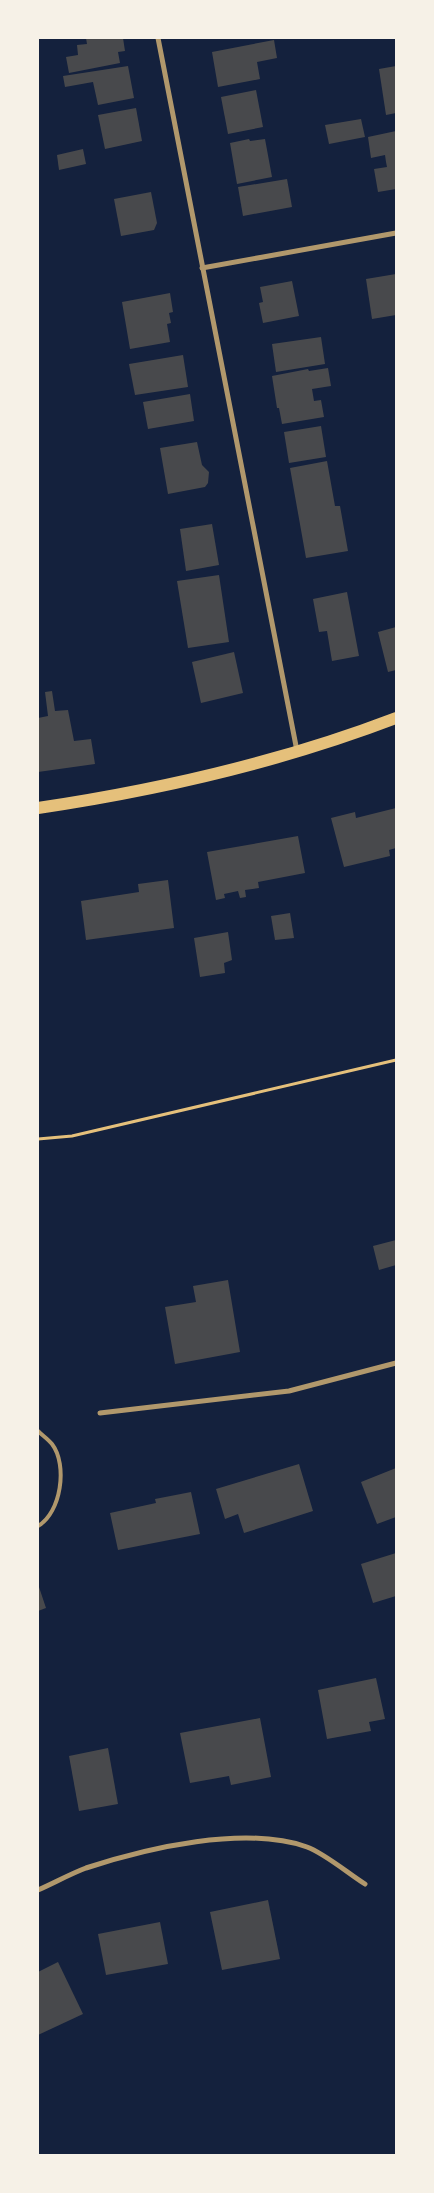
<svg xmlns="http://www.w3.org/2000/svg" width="434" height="2193" viewBox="0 0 434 2193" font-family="'Alegreya Sans',sans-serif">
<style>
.building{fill:#48494c}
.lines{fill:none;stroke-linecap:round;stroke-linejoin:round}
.path{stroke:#e5c07b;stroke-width:3}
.service{stroke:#b1986c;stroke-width:4}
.minor{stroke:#b1986c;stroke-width:5}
.primary{stroke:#e5c07b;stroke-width:12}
</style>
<rect width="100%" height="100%" fill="#14213d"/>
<!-- building -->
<g class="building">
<path d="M86,38H123L125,51L118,52L120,63L69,73L66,57L78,55L77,45L87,44Z"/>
<path d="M274,40L277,58L257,62L260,79L218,87L212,52Z"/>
<path d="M128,66L134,98L98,105L93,82L65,87L63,76Z"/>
<path d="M396,66V113L386,115L379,69Z"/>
<path d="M256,90L263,127L228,134L221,97Z"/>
<path d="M136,108L142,141L105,149L98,115Z"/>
<path d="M361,119L365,137L329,144L325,125Z"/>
<path d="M396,131V189L378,192L374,169L387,167L386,162L385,155L371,158L368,137Z"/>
<path d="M249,139L250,141L265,139L272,177L237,184L230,143Z"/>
<path d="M83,149L86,164L59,170L57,155Z"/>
<path d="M287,179L292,207L243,216L238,187Z"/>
<path d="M151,192L157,223L154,230L121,236L114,199Z"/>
<path d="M396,274V315L372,319L366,279Z"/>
<path d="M292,281L299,316L263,323L259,303L263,302L260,287Z"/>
<path d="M170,293L173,312L169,313L171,323L167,324L170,342L130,349L122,302Z"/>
<path d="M321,337L325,364L276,372L272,344Z"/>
<path d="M183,355L188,387L135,395L129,364Z"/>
<path d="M328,368L331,386L312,389L314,401L321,400L324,417L282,424L279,408H277L272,376L308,369L309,371Z"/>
<path d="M190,394L194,421L148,429L143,402Z"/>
<path d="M321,426L326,457L289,463L284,432Z"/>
<path d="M197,442L202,465L209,472L208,483L205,487L168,494L160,448Z"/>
<path d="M327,461L335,506H340L348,551L306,558L290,468Z"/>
<path d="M212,524L219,565L186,571L180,529Z"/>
<path d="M219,575L229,642L188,648L177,581Z"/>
<path d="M347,592L359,656L332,661L327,631L319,632L313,599Z"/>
<path d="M396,627V670L388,672L378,632Z"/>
<path d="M234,652L243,693L201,703L192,662Z"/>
<path d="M52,691L55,711L68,710L74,741L91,739L95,764L38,772V718L48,716L45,692Z"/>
<path d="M396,808V848L389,850L390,856L344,867L331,818L355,812L356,818Z"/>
<path d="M298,836L305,873L258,882L259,888L245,890L246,897L240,898L238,891L224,894L225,898L216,900L207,852Z"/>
<path d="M168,880L174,928L86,940L81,901L139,892L138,884Z"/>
<path d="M290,913L294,938L275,940L271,916Z"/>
<path d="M228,932L232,960L224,963L225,973L200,977L194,938Z"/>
<path d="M396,1240V1265L379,1270L373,1246Z"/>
<path d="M228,1280L240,1352L175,1364L165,1307L196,1302L193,1286Z"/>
<path d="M299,1464L313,1511L244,1533L238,1514L225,1519L216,1489Z"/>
<path d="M396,1468V1517L377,1524L361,1482Z"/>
<path d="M191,1492L200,1534L118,1550L110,1513L156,1503L155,1499Z"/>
<path d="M396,1553V1596L373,1603L361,1564Z"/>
<path d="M38,1584L46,1608L38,1611Z"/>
<path d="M376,1678L385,1719L369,1722L371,1731L327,1739L318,1690Z"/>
<path d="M260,1718L271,1777L231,1785L229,1776L190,1783L180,1733Z"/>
<path d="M108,1748L118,1804L79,1811L69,1756Z"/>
<path d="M268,1900L280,1959L222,1970L210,1912Z"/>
<path d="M160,1922L168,1964L106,1975L98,1934Z"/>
<path d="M58,1962L83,2014L38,2035V1972Z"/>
</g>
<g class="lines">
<!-- path -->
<path class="path" d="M38,1139L72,1136L396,1060"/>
<!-- service -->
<path class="service" d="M38,1431C42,1435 48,1439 52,1444C68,1465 61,1513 38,1526"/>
<!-- minor -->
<g class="minor">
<path d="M158,38L297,751"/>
<path d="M202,268L396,233"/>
<path d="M100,1413L289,1391L396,1363"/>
<path d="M38,1890C54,1883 70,1874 86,1868C147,1848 245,1825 307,1847C324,1853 349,1874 365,1884"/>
</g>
<!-- primary -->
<path class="primary" d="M38,808C159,790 281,762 396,718"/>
</g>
<!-- border -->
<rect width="434" height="2193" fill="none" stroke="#f6f1e7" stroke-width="78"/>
</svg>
